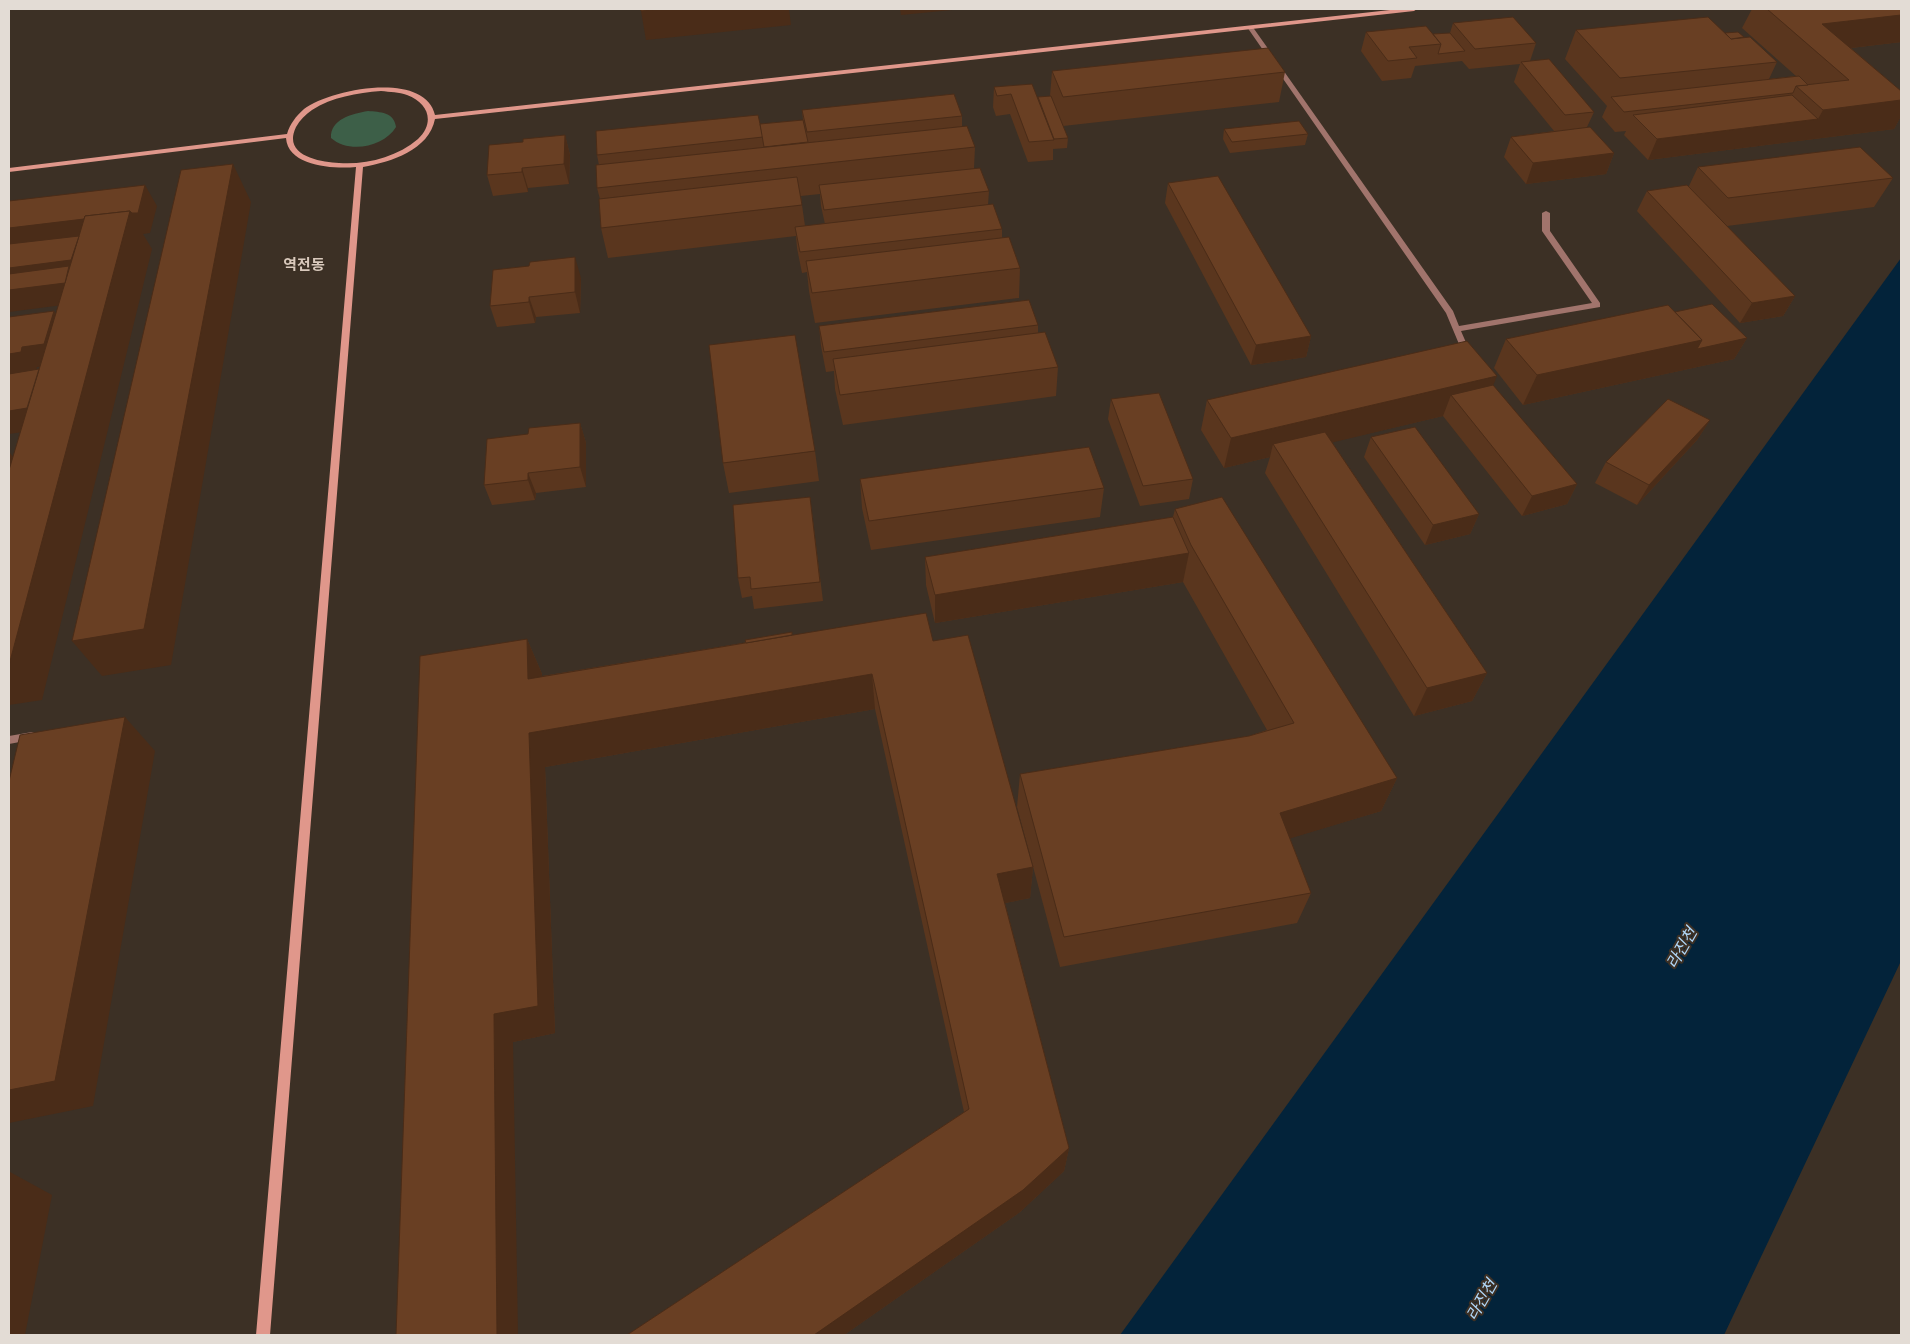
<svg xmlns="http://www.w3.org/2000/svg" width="1910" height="1344" viewBox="0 0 1910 1344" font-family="'Golos Text','Noto Sans KR',sans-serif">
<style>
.green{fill:#3d5f48}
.water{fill:#03233a}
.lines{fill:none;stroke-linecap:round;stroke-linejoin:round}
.minor{fill:#a1746c;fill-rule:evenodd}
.secondary{fill:#e0978b;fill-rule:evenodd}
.wall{fill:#5a361e;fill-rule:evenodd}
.shaded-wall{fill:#4a2c18}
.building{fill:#693f23;stroke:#4a2c18}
.labels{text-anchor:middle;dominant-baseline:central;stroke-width:4;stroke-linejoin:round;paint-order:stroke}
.far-quarter-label{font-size:15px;font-weight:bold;fill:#d9c9bc;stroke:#3c3025}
.water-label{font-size:16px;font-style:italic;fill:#b1d8f9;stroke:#3c3025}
</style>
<rect width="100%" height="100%" fill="#3c3025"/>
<!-- green -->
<path class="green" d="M368,111C380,112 394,112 396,127C384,147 349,154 331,138C330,119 352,114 368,111Z"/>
<!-- water -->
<path class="water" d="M1901,258V961L1724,1335H1120Z"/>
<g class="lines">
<!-- minor -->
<g class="minor">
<path d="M1248,26H1252L1453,311L1459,326L1592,303L1542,231V213L1546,211L1550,213V231L1600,303V307L1461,331L1471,354L1467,357L1464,356L1446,313L1247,27Z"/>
<path d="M32,732L36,733L37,736L36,739L9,744V736Z"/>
</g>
<!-- secondary -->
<path class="secondary" d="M1399,9H1417L1414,11L435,119C429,150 391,162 363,167L270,1335H256L356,167C335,169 288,167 286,138L9,172V168L287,134C290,124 296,116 304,109C330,89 425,70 435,115ZM381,91C390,92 399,92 407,95C429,103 435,123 418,139C397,157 366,165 339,163C320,162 282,156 296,127C300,120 305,115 312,110C332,97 357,93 381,91Z"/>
</g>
<!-- wall -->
<g class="wall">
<path d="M1752,9H1901V42L1851,48L1901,91V116L1894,129L1648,160L1624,135L1626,131L1615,132L1602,117L1607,106L1565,59L1576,30L1725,33L1744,37L1777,62L1769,79L1796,76L1742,28Z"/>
<path d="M1453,23L1536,43L1530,61L1594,112L1587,127L1614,153L1606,174L1526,184L1504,157L1511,137L1554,131L1514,82L1520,64L1469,69L1462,61L1415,66L1411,78L1382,81L1361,51L1366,32L1433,34L1450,33Z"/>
<path d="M1052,71L1285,72L1279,102L1063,126L1068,138L1067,148L1053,149V160L1028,162L1010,114L996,116L993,107L994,87L1038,97L1050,96Z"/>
<path d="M802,110L962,116V126L975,147L974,168L989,191L988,205L1002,229V238L1020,268L1019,298L815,323L809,291L807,272L802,273L797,248L796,236L608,258L601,228L600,199L597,188L599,165L597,155L760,124L803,120ZM820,194L821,206L825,224L805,226L802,205L801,196Z"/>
<path d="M1224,129L1308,134L1305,145L1230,153L1223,139Z"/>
<path d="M565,135L570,155L569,184L528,188V192L493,196L487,175L523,142Z"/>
<path d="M1698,167L1893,178L1874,207L1727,226L1795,296L1783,316L1740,323L1637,211L1647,191L1689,186Z"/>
<path d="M1168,183L1311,336L1306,357L1251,365L1165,203Z"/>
<path d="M581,278L580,313L536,317L535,323L497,327L490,306Z"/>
<path d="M1675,312L1747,338L1734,359L1523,405L1494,368L1506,339Z"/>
<path d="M1038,325V333L1058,367L1056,396L843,425L835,389L834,371L826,372L821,346L819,326Z"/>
<path d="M1493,385L1577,484L1567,504L1522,516L1443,416L1332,442L1487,673L1472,701L1414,716L1265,473L1270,457L1224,468L1201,430L1207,400Z"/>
<path d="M1111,399L1193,479L1189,499L1140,506L1108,419Z"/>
<path d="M1710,420L1697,440L1637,505L1595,483L1606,462Z"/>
<path d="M580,423L586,443V487L536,493L535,500L492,505L484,485Z"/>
<path d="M1371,437L1479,514L1470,534L1425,545L1364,457Z"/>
<path d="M815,451L819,481L729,493L723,463Z"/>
<path d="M860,479L1104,488L1100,517L871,550L862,508Z"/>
<path d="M810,497L823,601L754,609L752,596L742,598L738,578Z"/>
<path d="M1175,509L1397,778L1381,811L1290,838L1311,893L1297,923L1060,967L1017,807L1020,774L1249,736L1267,730L1183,582L935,623L926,585L925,557L1173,517Z"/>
<path d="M792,635L933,641L1033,867L1030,898L1005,903L1069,1148L1064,1171L1020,1212L844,1335H627L964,1112L875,709L545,767L555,1033L513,1042L396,1335L527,639L542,674V676Z"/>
</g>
<!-- shaded-wall -->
<g class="shaded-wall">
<path d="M665,9H789L791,25L646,40L641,11Z"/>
<path d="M900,9H962L901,15Z"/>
<path d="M1901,15V42L1817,52L1822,24Z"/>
<path d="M1901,100V116L1894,129L1648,160L1657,139L1818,119L1823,110Z"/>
<path d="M565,135L570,155L569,184L564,164Z"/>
<path d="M1614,153L1606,174L1526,184L1533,163Z"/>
<path d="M233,164L251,202L171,665L102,676L72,641Z"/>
<path d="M522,168L528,188V192L522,172Z"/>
<path d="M145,185L157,206L150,233L143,234L152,249L42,700L9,705V665L78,303L9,312V228L130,211Z"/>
<path d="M575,257L581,278L580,313L575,292Z"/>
<path d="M1795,296L1783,316L1740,323L1752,303Z"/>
<path d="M529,297L536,317L535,323L529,302Z"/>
<path d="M54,311L68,332L58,365L37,367L35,373L9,376V354L22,347Z"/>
<path d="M1311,336L1306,357L1251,365L1256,345Z"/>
<path d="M1747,338L1734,359L1523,405L1537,375L1702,340Z"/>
<path d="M1497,376L1485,406L1451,395L1443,416L1280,455L1273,444L1270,457L1224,468L1231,438Z"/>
<path d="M35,407L50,428L9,434V411Z"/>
<path d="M1710,420L1697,440L1637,505L1649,485Z"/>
<path d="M580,423L586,443V487L580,467Z"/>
<path d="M10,453L33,482L9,568V457Z"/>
<path d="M528,473L536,493L535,500L528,480Z"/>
<path d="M1577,484L1567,504L1522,516L1532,496Z"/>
<path d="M1479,514L1470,534L1425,545L1433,525Z"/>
<path d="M1189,553L1183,582L935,623V595Z"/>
<path d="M527,639L542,674L543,713L528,679Z"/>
<path d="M1487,673L1472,701L1414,716L1427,688Z"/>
<path d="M872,674L875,709L545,767L555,1033L513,1042L518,1335H497L494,1014L529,733Z"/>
<path d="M125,717L155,751L93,1106L9,1123V1090Z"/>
<path d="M1397,778L1381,811L1268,845L1280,813Z"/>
<path d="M1033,867L1030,898L995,905L997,874Z"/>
<path d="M1069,1148L1064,1171L1020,1212L844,1335H814Z"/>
<path d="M10,1172L52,1195L25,1335H9V1180Z"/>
</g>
<!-- building -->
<g class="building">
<path d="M641,9H665L641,11Z"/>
<path d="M1767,9H1901V15L1822,24L1901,91V100L1823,110L1796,86L1849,80Z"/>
<path d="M1513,17L1536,43L1475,49L1453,23Z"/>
<path d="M1708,17L1731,39L1750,37L1777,62L1620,78L1576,30Z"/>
<path d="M1426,26L1441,44L1409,47L1417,58L1388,61L1366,32Z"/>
<path d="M1738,32L1744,37L1731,39L1725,33Z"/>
<path d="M1450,33L1465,51L1438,54L1441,44L1433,34Z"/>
<path d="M1268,48L1285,72L1063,97L1052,71Z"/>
<path d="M1549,59L1594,112L1565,115L1521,62Z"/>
<path d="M1799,76L1808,85L1796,86L1793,93L1624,112L1611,97Z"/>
<path d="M1032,84L1054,140L1029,142L1011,94L997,96L994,87Z"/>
<path d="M954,94L962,116L807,132L802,110Z"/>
<path d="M1792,95L1818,119L1657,139L1633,115Z"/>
<path d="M1051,96L1068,138L1054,139L1038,97Z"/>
<path d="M758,115L763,137L597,155L596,131Z"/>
<path d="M803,120L808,142L764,147L760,124Z"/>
<path d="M1299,121L1308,134L1232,142L1224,129Z"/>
<path d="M967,126L975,147L597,188L596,165Z"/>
<path d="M1590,127L1614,153L1533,163L1511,137Z"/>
<path d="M565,135L564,164L522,168V172L487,175L489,145L523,142V139Z"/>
<path d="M1860,147L1893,178L1728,198L1698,167Z"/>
<path d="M233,164L144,629L72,641L181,170Z"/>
<path d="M980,168L989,191L824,210L819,185Z"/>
<path d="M1218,176L1311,336L1256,345L1168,183Z"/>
<path d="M797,177L802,205L601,228L599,199Z"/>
<path d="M145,185L138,213H132L130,211L85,216L84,219L9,228V201Z"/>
<path d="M1687,185L1795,296L1752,303L1647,191Z"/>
<path d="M993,204L1002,229L800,252L795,227Z"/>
<path d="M130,211L9,665V470L85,216Z"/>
<path d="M79,236L71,260L9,268V244Z"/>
<path d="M1009,237L1020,268L812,293L806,261Z"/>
<path d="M575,257V292L529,297V302L490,306L493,270L529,266L530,262Z"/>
<path d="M69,266L65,283L9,290V274Z"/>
<path d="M1029,300L1038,325L824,352L819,326Z"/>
<path d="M1712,304L1747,338L1697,349L1702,340L1675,312Z"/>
<path d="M1668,305L1702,340L1537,375L1506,339Z"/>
<path d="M54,311L44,344L22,347L21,352L9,354V317Z"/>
<path d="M1045,332L1058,367L840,395L833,359Z"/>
<path d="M795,335L815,451L723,463L709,345Z"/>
<path d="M1467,341L1497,376L1231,438L1207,400Z"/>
<path d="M39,369L27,408L9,411V374Z"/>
<path d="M1493,385L1577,484L1532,496L1451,395Z"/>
<path d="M1159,393L1193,479L1143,486L1111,399Z"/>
<path d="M1668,399L1710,420L1649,485L1606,462Z"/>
<path d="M580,423V467L528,473V480L484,485L487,439L528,434L529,428Z"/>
<path d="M1415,427L1479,514L1433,525L1371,437Z"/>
<path d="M1325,432L1487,673L1427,688L1273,444Z"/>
<path d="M1089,447L1104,488L869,521L860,479Z"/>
<path d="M810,497L820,582L751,589L750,577L738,578L733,505Z"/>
<path d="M1222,497L1397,778L1280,813L1311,893L1064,937L1020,774L1249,736L1294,723L1191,545L1175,509Z"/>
<path d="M1173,517L1189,553L935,595L925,557Z"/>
<path d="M926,613L933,641L968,635L1033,867L997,874L1069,1148L1023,1190L814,1335H627L969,1109L872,674L529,733L538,1006L494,1014L497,1335H396L420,656L527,639L528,679Z"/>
<path d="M792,632V635L746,643L745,640Z"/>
<path d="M125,717L55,1081L9,1090V781L20,735Z"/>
</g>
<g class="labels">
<!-- far-quarter labels -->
<g class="far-quarter-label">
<text x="304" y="264">역전동</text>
</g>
<!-- water labels -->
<g class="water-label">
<text transform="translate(1681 948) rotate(-60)">라진천</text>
<text transform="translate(1481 1300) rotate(-60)">라진천</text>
</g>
</g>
<!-- border -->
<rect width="1910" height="1344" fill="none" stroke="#e3dcd5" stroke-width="20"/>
</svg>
